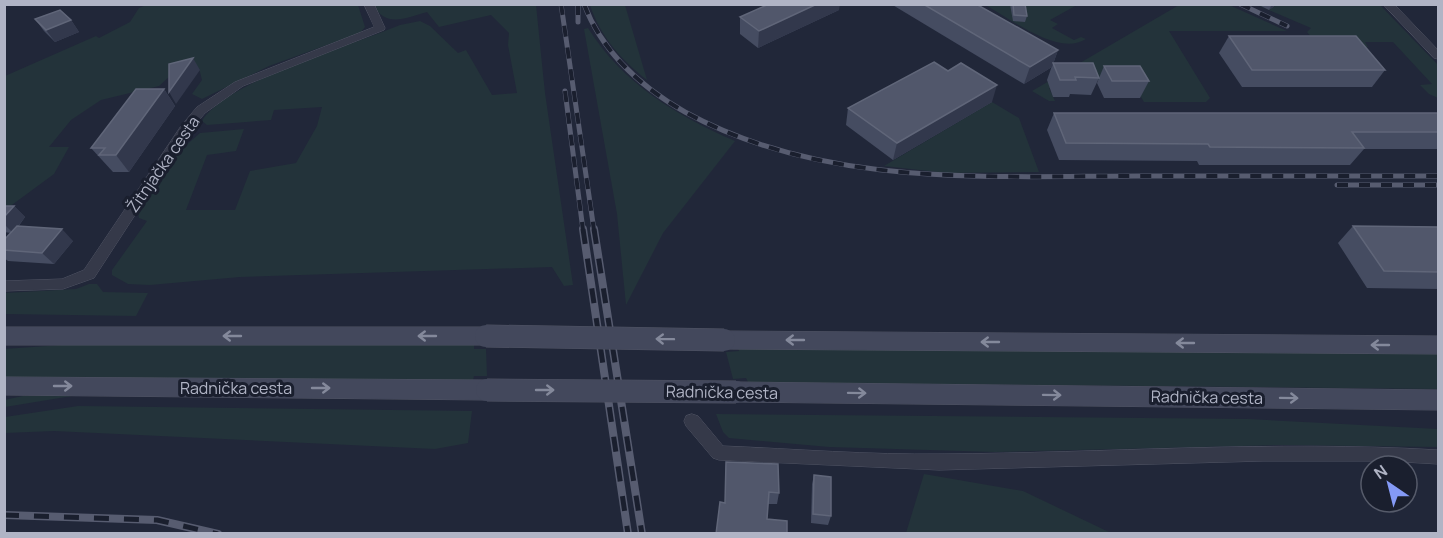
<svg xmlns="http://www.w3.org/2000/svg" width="1443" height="538" viewBox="0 0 1443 538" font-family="Manrope,sans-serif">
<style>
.green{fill:#23333a}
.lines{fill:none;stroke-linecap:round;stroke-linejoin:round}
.street-casing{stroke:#505464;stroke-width:1}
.secondary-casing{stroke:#505464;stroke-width:1}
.street{fill:#353949;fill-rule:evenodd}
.secondary{fill:#43485c;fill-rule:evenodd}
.rail-far1-casing{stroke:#575c70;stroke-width:5}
.rail-casing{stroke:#575c70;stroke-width:8}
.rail-far1{stroke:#1a1f2e;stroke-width:4;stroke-dasharray:11;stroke-linecap:butt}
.rail{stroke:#1a1f2e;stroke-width:5;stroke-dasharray:15;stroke-linecap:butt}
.secondary-bridge-casing{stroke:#505464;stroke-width:23;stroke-linecap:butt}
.secondary-bridge{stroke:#43485c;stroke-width:22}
.wall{fill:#454c61}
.shaded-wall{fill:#32384c}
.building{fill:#51576b;stroke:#606679;stroke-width:1.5}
.oneway{stroke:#84899b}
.labels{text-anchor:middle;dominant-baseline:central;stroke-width:6;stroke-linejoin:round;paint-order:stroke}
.street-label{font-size:16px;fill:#b0b4c5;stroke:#1a1f2e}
</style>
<rect width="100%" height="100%" fill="#212739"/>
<!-- green -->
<g class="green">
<path d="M146,5H358L365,27L360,33L269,66L202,99L192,94L202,80L199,68L169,77L159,86L101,100L71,120L49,147H69L54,174L5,210V76L96,36L99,38L130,22L139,8Z"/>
<path d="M373,5H536L545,93L573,285L564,286L552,267L240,277L150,285L128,284L112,275V270L147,221L139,218L138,213L174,156L200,133L244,129L236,151L207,155L186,210H235L250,171L296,163L317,126L322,107L274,110L271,120L207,125L202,121C226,81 353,45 400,25L420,21L430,26L458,53L466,50L492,95L517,93L508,45L509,33L491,15L439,27L427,12C405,18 386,28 373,5Z"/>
<path d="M590,5H625L647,80C621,60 600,36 590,5Z"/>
<path d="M985,5H1077L1050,20L1058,24L1052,28L1074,40L1081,37L1086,39C1058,57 1010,18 985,5Z"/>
<path d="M1179,5H1229L1287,31H1169L1210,98L1206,102H1144L1131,80H1074L1063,88H1049L1055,101H1049L1032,91Z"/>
<path d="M1257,5H1380L1438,65V98L1429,94L1420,85L1432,84L1393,42H1365L1368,47L1319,46L1307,32L1311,28Z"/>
<path d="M588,28C622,83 677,116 735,141L663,233L626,305L617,214L584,29Z"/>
<path d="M992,102L1019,118L1039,172L946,173L884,166Z"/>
<path d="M89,284H97L103,292L148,293L136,316L5,314V293L76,289Z"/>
<path d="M104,342L474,344V349H486L487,376H474L473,380L5,378L4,349Z"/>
<path d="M738,347L1438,353V389L748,382L746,378L733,379L726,352L739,351Z"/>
<path d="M78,395L5,407L4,400L23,396Z"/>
<path d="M78,406L472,411L468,443L435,449L54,431L5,433V417Z"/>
<path d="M716,414L1248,419L1438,429V447L1281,445L995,452L829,447L729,438L723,432Z"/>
<path d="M924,474L1023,491L1111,533H906Z"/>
</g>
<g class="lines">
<defs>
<g id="street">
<path d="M364,4H374L385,28L384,30L243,86L205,113L189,132L94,278L63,289L4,291V281L62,279L84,270L181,126L197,107L235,82L374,27Z"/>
<path d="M1383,4H1394L1438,50V59L1434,58Z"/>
<path d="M692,414L698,416L723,446C796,449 869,455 942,454C1107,453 1273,440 1438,450V464L1386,461H1264L939,470L719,460L713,458L686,426L684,421L686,416Z"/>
</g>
<g id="secondary">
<path d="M4,327H486L493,330L496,336L493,342L486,345H4Z"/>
<path d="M724,331L1438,336V354L724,349L717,346L714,340L717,334Z"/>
<path d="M4,377L487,380L495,383L498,390L495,397L487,400L4,395Z"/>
<path d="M736,382L1438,390V410L736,402L728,399L725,392L728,385Z"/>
</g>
</defs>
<!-- street casing -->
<use href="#street" class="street-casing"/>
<!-- secondary casing -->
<use href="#secondary" class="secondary-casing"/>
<!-- street -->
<use href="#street" class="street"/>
<!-- secondary -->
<use href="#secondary" class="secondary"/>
<defs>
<g id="rail-far1">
<path d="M561,4L594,230"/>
<path d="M578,4V22"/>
<path d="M584,4C602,52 641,87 685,112C824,188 987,176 1139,176C1239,176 1338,176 1438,176"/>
<path d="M1240,4L1287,26"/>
<path d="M565,91L583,230"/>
<path d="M1337,185H1438"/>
</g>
<g id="rail">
<path d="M583,229L628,534"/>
<path d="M594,229L642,534"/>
<path d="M4,515L157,520L218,534"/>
</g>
</defs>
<!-- rail-far1 casing -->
<use href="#rail-far1" class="rail-far1-casing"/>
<!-- rail casing -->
<use href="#rail" class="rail-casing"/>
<!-- rail-far1 -->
<use href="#rail-far1" class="rail-far1"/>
<!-- rail -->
<use href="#rail" class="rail"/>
<defs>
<g id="secondary-bridge">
<path d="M486,336L724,340"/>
<path d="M487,390L736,392"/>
</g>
</defs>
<!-- secondary-bridge casing -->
<use href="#secondary-bridge" class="secondary-bridge-casing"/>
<!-- secondary-bridge -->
<use href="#secondary-bridge" class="secondary-bridge"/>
</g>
<!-- wall -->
<g class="wall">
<path d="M891,4H976L1058,50L1052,67L1024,84Z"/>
<path d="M1010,4H1025L1027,16L1025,22L1013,21Z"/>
<path d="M1257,4H1277L1269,10Z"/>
<path d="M839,10L758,48L740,34V17Z"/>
<path d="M35,19L71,20L79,32L55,42L44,31Z"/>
<path d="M1229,36L1385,70L1372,87H1242L1219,53Z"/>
<path d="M1053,63L1099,78L1091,95L1070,94L1069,97H1053L1047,80Z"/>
<path d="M1104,66L1149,81L1140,98H1104L1097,83Z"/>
<path d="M948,71L992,102L893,160L846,125L848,108Z"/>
<path d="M164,89L175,106L129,172H113L91,148Z"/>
<path d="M1054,113H1438V149H1364L1350,165H1199L1197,161L1059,160L1047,130Z"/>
<path d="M4,206H14L25,217L18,227L73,241L54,264L8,261L4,258V240L11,233L4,232Z"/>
<path d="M1353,226L1438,227V289L1367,288L1338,243Z"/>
<path d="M778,464L779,493L777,504H768L767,519L787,534L725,503Z"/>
<path d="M814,475L831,516L828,525L811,523L812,484Z"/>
</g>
<!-- shaded-wall -->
<g class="shaded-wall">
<path d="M817,4H840L839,10L758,48L759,31Z"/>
<path d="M1272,4H1277L1269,10Z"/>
<path d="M71,20L79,32L55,42L46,30Z"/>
<path d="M1058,50L1052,67L1024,84L1030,67Z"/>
<path d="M193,58L200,70L176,104L169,92Z"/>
<path d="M997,85L992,102L893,160L897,143Z"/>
<path d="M164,89L175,106L129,172L116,155Z"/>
<path d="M14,206L25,217L13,233L4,224V217Z"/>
<path d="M62,229L73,241L54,264L42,253Z"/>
</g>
<!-- building -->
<g class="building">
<path d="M769,4H817L759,31L740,17Z"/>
<path d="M923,4H976L1058,50L1030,67Z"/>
<path d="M1013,4H1025L1027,16L1014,15Z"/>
<path d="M60,10L71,20L46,30L35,19Z"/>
<path d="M1229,36H1356L1385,70H1252Z"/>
<path d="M193,58L169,92V64Z"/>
<path d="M934,62L948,71L961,63L997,85L897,143L848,108Z"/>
<path d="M1053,63H1093L1099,78L1075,77L1076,80H1060Z"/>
<path d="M1104,66H1140L1149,81H1112Z"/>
<path d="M136,89H164L116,155H99L105,148H91Z"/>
<path d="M1054,113H1438V132H1352L1364,148L1210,147L1208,144L1066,143Z"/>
<path d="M4,206H14L4,217Z"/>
<path d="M17,226L62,229L42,253L4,250V240Z"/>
<path d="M1353,226L1438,227V272L1384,271Z"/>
<path d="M726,462L778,464L779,493L769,492L767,519L787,521V534H716L720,502L725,503Z"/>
<path d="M814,475L831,477V516L813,514Z"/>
</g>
<!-- one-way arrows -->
<defs><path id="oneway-shaft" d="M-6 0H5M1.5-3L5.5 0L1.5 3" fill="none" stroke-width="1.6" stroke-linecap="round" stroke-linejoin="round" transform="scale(1.5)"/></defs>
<g class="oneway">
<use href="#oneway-shaft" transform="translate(232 336) rotate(-180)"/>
<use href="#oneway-shaft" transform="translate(427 336) rotate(-180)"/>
<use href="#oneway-shaft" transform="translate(665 339) rotate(-179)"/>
<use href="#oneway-shaft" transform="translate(795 340) rotate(-180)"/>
<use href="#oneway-shaft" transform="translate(990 342) rotate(-180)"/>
<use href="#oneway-shaft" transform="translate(1185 343) rotate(-180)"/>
<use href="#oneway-shaft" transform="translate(1380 345) rotate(-180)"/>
<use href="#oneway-shaft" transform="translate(63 386)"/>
<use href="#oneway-shaft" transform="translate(321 388)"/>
<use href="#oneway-shaft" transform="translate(545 390)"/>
<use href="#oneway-shaft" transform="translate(857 393) rotate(1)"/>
<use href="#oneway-shaft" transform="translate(1052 395) rotate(1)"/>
<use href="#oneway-shaft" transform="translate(1289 398) rotate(1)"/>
</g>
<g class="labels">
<!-- street labels -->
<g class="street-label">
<text transform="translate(163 164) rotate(-55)">Žitnjačka cesta</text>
<text x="236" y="388">Radnička cesta</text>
<text transform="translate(722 392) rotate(1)">Radnička cesta</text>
<text transform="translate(1207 397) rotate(1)">Radnička cesta</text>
</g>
</g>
<!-- border -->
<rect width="1443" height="538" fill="none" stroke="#b0b4c5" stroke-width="12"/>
<!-- north arrow -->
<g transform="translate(1389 484) rotate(325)"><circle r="28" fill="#1a1f2e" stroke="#565b6a" stroke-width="1.5"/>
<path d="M0-4.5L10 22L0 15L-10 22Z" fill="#849af6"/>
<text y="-9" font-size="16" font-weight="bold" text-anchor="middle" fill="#b0b4c5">N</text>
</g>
</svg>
